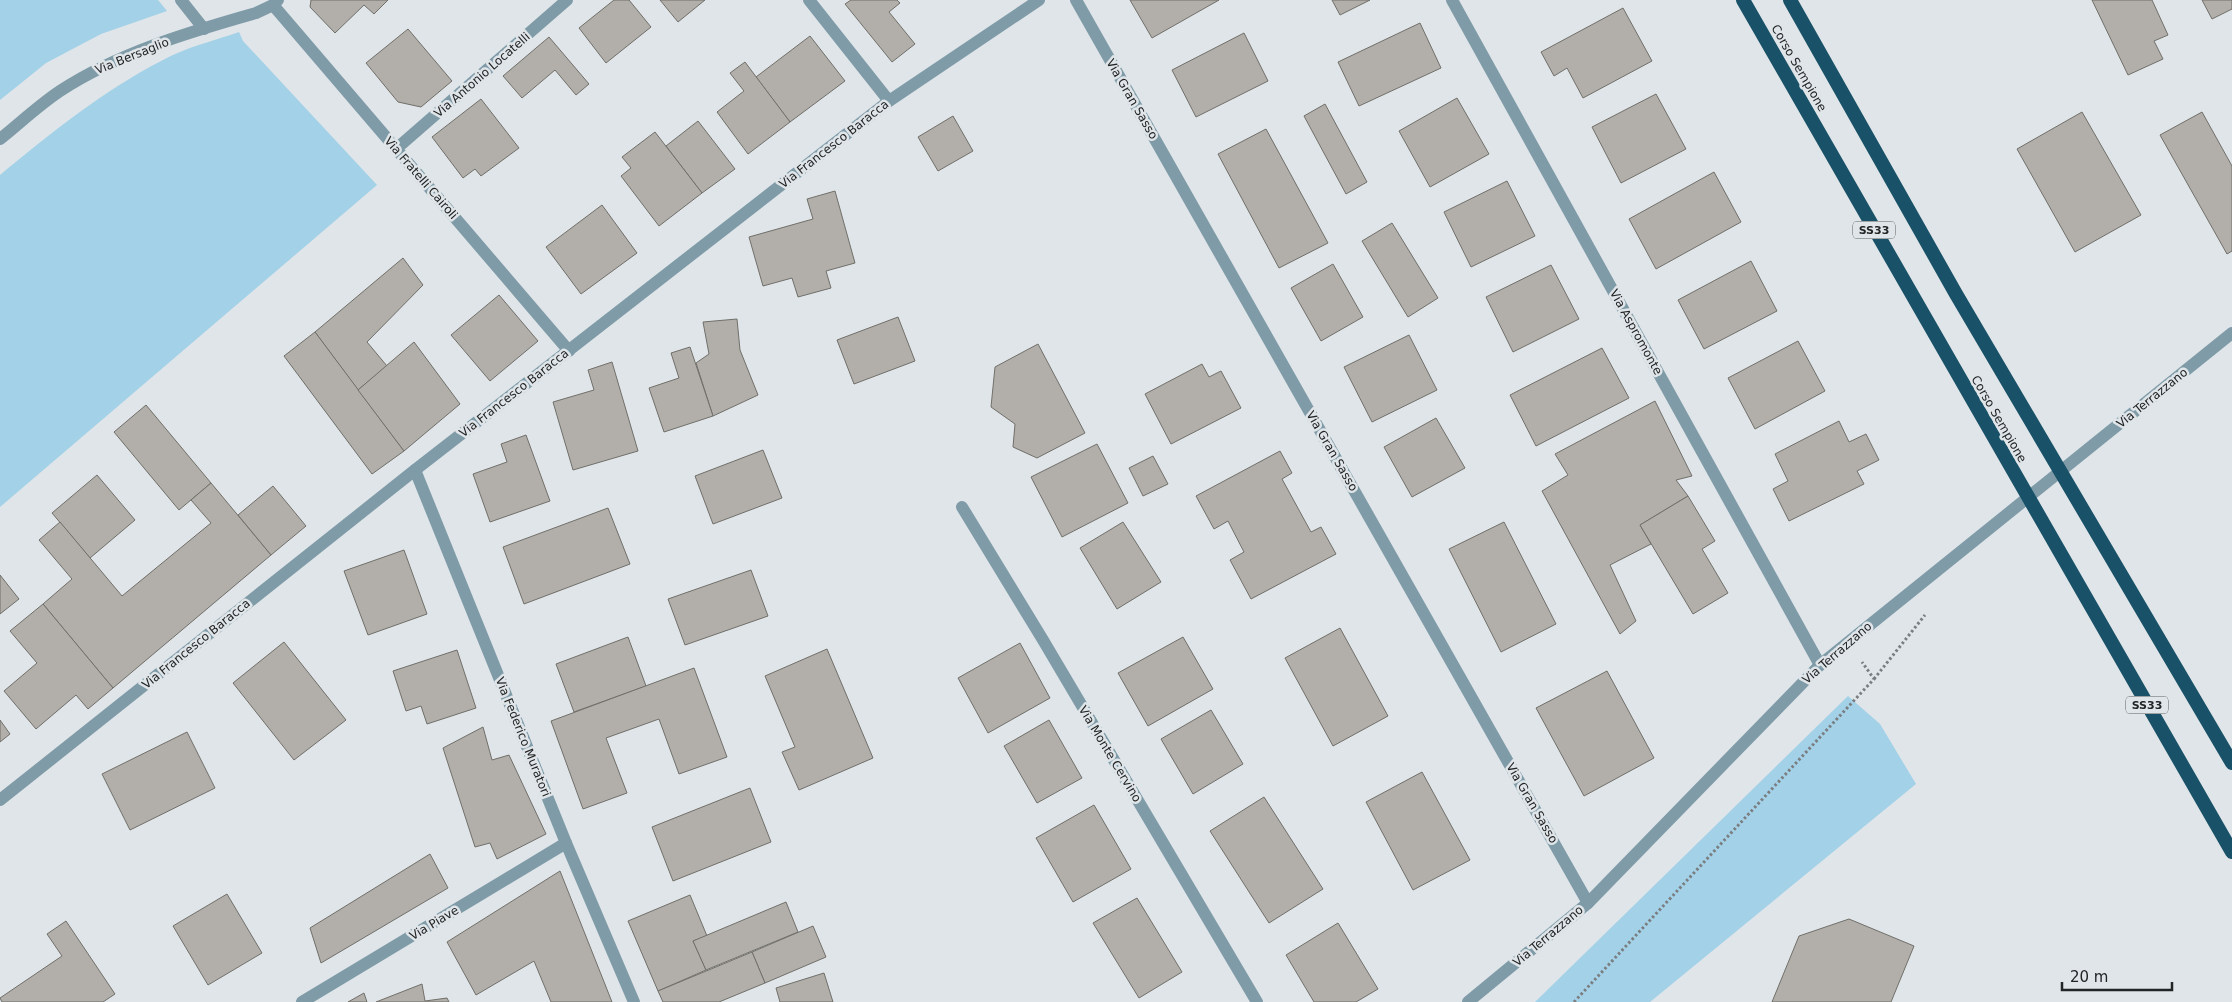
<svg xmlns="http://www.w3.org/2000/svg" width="2232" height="1002" viewBox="0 0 2232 1002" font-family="'DejaVu Sans',sans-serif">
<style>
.green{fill:#a3d1e8}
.building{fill:#b2afaa;stroke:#716f6a}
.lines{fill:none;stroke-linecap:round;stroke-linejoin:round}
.path{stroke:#7a7e80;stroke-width:3;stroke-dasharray:2.5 2.5;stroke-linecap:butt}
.minor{stroke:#7f9ba8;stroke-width:12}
.trunk{stroke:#195268;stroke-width:14}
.labels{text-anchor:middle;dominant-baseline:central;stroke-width:5;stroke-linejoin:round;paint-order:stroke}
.shield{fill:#dfe5e8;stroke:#5b5e60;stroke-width:1}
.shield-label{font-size:11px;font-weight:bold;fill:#222425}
.street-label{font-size:12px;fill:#222425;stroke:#dfe5e8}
</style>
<rect width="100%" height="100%" fill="#dfe5e8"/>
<!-- green -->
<g class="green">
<path d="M0,0H158L167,11L101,34L46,63L0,100Z"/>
<path d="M239,32L243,41L377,185L0,507V175C51,133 104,90 163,60C186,47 214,41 239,32Z"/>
<path d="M1848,696L1880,724L1916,784L1650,1002H1535Z"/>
</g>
<!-- building -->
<g class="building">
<path d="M311,0H388L374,14L364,5L335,33L310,7Z"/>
<path d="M614,0H629L651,27L606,63L579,28Z"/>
<path d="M660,0H705L678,22Z"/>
<path d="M851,0H897L900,3L889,12L915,44L892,62L845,4Z"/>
<path d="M1130,0H1219L1152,38Z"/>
<path d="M1332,0H1370L1340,15Z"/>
<path d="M2092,0H2152L2168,35L2154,41L2163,59L2128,75Z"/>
<path d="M2202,0H2232V9L2212,19Z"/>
<path d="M1623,8L1652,61L1583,98L1567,68L1554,76L1541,52Z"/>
<path d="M1420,23L1441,68L1359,106L1338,62Z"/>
<path d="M408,29L452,81L421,107L398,102L366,63Z"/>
<path d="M1244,33L1268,81L1196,117L1172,70Z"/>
<path d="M810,36L845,81L790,122L756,77Z"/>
<path d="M549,37L589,84L576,95L555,70L522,98L503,76Z"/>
<path d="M745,62L790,122L748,154L717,112L744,91L730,73Z"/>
<path d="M1656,94L1686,149L1621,183L1592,127Z"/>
<path d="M1457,98L1489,154L1430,187L1399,131Z"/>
<path d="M481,99L519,148L481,176L475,169L463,178L432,137Z"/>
<path d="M1325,104L1367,182L1346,194L1304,116Z"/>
<path d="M2082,112L2141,215L2075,252L2017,149Z"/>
<path d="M2202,112L2232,166V251L2227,254L2160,135Z"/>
<path d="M953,116L973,151L938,171L918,137Z"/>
<path d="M698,121L735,169L702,193L666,146Z"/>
<path d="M1266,129L1328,243L1279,268L1218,154Z"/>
<path d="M655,132L702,193L659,226L621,176L631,168L622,157Z"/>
<path d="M1714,172L1741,222L1656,269L1629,219Z"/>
<path d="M1507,181L1535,236L1471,267L1444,212Z"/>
<path d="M835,191L855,263L826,271L831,288L798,297L792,278L763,286L749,237L813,219L807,199Z"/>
<path d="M602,205L637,253L581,294L546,247Z"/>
<path d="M1392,223L1438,298L1408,317L1362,241Z"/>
<path d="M403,258L423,285L367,342L387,366L358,390L315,332Z"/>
<path d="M1751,261L1777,311L1704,349L1678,300Z"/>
<path d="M1333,264L1363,317L1321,341L1291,288Z"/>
<path d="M1551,265L1579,319L1513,352L1486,297Z"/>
<path d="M499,295L538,341L490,381L451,335Z"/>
<path d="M898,317L915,361L854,384L837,340Z"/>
<path d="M737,319L740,350L758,395L713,416L696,363L709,354L703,322Z"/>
<path d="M315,332L404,451L372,474L284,356Z"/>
<path d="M1409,335L1437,390L1372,422L1344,367Z"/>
<path d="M1798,341L1825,391L1755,429L1728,378Z"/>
<path d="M414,342L460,404L404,451L358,390Z"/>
<path d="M1038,344L1085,433L1037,458L1013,447L1015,424L991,407L995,367Z"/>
<path d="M690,347L713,416L664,432L649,388L679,378L671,353Z"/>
<path d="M1602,348L1629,398L1536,446L1510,395Z"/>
<path d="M612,362L638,451L573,470L553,402L594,390L588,370Z"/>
<path d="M1202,364L1209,377L1221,371L1241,408L1171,444L1145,394Z"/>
<path d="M1655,401L1692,476L1676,480L1688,496L1640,525L1651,544L1610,565L1636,621L1620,634L1542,491L1568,475L1555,454Z"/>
<path d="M146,405L211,483L179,510L114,432Z"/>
<path d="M1436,418L1465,468L1412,497L1384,447Z"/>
<path d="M1839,421L1849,442L1866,434L1879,460L1857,471L1864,484L1789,521L1773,489L1788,481L1775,454Z"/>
<path d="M526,435L550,501L490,522L473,474L507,462L501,444Z"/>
<path d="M1097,444L1128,503L1062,537L1031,477Z"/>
<path d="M763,450L782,498L713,524L695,476Z"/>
<path d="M1280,451L1292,473L1282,479L1311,532L1321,527L1336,554L1251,599L1230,560L1244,552L1228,521L1214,529L1196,496Z"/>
<path d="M1153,456L1168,484L1143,496L1129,468Z"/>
<path d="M97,475L135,520L90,558L52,513Z"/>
<path d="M211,483L271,555L113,688L43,604L72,579L39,540L60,522L122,596L211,523L191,500Z"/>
<path d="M273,486L306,526L271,555L238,515Z"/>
<path d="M1688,496L1715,541L1702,549L1728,593L1693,614L1640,525Z"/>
<path d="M608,508L630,564L524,604L503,547Z"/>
<path d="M1123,522L1161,582L1117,609L1080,548Z"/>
<path d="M1504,522L1556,624L1501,652L1449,549Z"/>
<path d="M404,550L427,614L368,635L344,571Z"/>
<path d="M751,570L768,616L685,645L668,599Z"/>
<path d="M0,575L19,599L0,614Z"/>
<path d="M43,604L113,688L88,709L76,695L36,729L4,691L37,663L10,631Z"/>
<path d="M1340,628L1388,716L1333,746L1285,658Z"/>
<path d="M628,637L646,686L574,712L556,664Z"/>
<path d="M1183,637L1213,689L1148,726L1118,673Z"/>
<path d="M284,642L346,720L294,760L233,683Z"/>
<path d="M1020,643L1050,698L988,733L958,678Z"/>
<path d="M827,649L873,758L799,790L782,752L795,747L765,676Z"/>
<path d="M457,650L476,708L427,724L421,706L406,711L393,671Z"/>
<path d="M694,668L727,757L679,774L659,719L606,738L627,793L583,809L551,721Z"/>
<path d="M1607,671L1654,758L1584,796L1536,708Z"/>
<path d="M1211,710L1243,764L1193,794L1161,739Z"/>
<path d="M0,720L10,734L0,742Z"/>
<path d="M1049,720L1082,778L1037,803L1004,746Z"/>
<path d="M483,727L492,760L509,755L546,834L497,859L490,843L475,847L443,748Z"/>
<path d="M187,732L215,788L130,830L102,774Z"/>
<path d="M1422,772L1470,860L1413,890L1366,802Z"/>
<path d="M750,788L771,842L673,881L652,827Z"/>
<path d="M1264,797L1323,889L1269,923L1210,831Z"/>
<path d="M1094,805L1131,869L1073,902L1036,838Z"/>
<path d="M430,854L448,888L321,963L310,928Z"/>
<path d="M560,871L612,1002H551L534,961L476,995L447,942Z"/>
<path d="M227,894L262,953L208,985L173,926Z"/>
<path d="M690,895L707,936L693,941L706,970L658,991L628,921Z"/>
<path d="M1137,898L1182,972L1139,998L1093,923Z"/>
<path d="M786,902L798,932L706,970L693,941Z"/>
<path d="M1849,919L1914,946L1891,1002H1772L1799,936Z"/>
<path d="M66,921L115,994L103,1002H2L0,998L62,956L47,934Z"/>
<path d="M1338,923L1378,989L1356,1002H1314L1286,955Z"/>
<path d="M813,926L826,957L765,983L752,952Z"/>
<path d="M752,952L765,983L719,1002H663L658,991Z"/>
<path d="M824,973L833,1002H780L776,988Z"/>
<path d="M422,984L425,1001L447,998L449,1002H376Z"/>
<path d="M364,993L367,1002H348Z"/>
</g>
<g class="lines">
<!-- path -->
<g class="path">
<path d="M1874,679L1925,615"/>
<path d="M1574,1002L1874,679L1862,662"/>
</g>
<!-- minor -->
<g class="minor">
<path d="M181,0L204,29"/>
<path d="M809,0L889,101"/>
<path d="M1076,0L1588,903"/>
<path d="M1452,0L1820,665"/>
<path d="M273,5L569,351"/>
<path d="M0,139C20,123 39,105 60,91C118,53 189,32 256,13L273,5L278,0"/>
<path d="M396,149L567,0"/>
<path d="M415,470L566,843L634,1002"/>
<path d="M962,507L1043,640L1257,1002"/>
<path d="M0,800L415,470L889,101L1039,0"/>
<path d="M302,1002L566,843"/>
<path d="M1468,1002L1588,903L1820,665L2232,333"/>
</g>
<!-- trunk -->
<g class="trunk">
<path d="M1743,0L2232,852"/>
<path d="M1790,0L1956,294L2232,763"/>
</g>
</g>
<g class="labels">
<!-- shield labels -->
<g class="shield">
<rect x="1853" y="221.5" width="42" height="17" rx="4"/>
<rect x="2126" y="696.5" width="42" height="17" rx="4"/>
</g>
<g class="shield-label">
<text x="1874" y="230">SS33</text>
<text x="2147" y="705">SS33</text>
</g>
<!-- street labels -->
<g class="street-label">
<text transform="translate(132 56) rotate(-22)">Via Bersaglio</text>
<text transform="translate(1799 68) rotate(60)">Corso Sempione</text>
<text transform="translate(482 75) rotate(-41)">Via Antonio Locatelli</text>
<text transform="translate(1132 99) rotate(60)">Via Gran Sasso</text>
<text transform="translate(834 144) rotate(-38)">Via Francesco Baracca</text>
<text transform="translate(421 178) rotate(49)">Via Fratelli Cairoli</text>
<text transform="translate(1636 332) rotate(61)">Via Aspromonte</text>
<text transform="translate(514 393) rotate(-38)">Via Francesco Baracca</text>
<text transform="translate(2152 398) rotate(-39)">Via Terrazzano</text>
<text transform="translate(1999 419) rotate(60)">Corso Sempione</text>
<text transform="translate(1332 451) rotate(60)">Via Gran Sasso</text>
<text transform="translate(196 644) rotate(-39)">Via Francesco Baracca</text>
<text transform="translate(1837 653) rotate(-41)">Via Terrazzano</text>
<text transform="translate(523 737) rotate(68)">Via Federico Muratori</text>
<text transform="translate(1110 754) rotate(59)">Via Monte Cervino</text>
<text transform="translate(1532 803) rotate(60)">Via Gran Sasso</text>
<text transform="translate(434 923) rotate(-31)">Via Piave</text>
<text transform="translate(1548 936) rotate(-40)">Via Terrazzano</text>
</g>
</g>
<!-- scale -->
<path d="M2062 982v8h110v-8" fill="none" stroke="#222425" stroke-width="2.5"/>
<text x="2070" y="982" font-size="15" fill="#222425" stroke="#dfe5e8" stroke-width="4" paint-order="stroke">20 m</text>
</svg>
